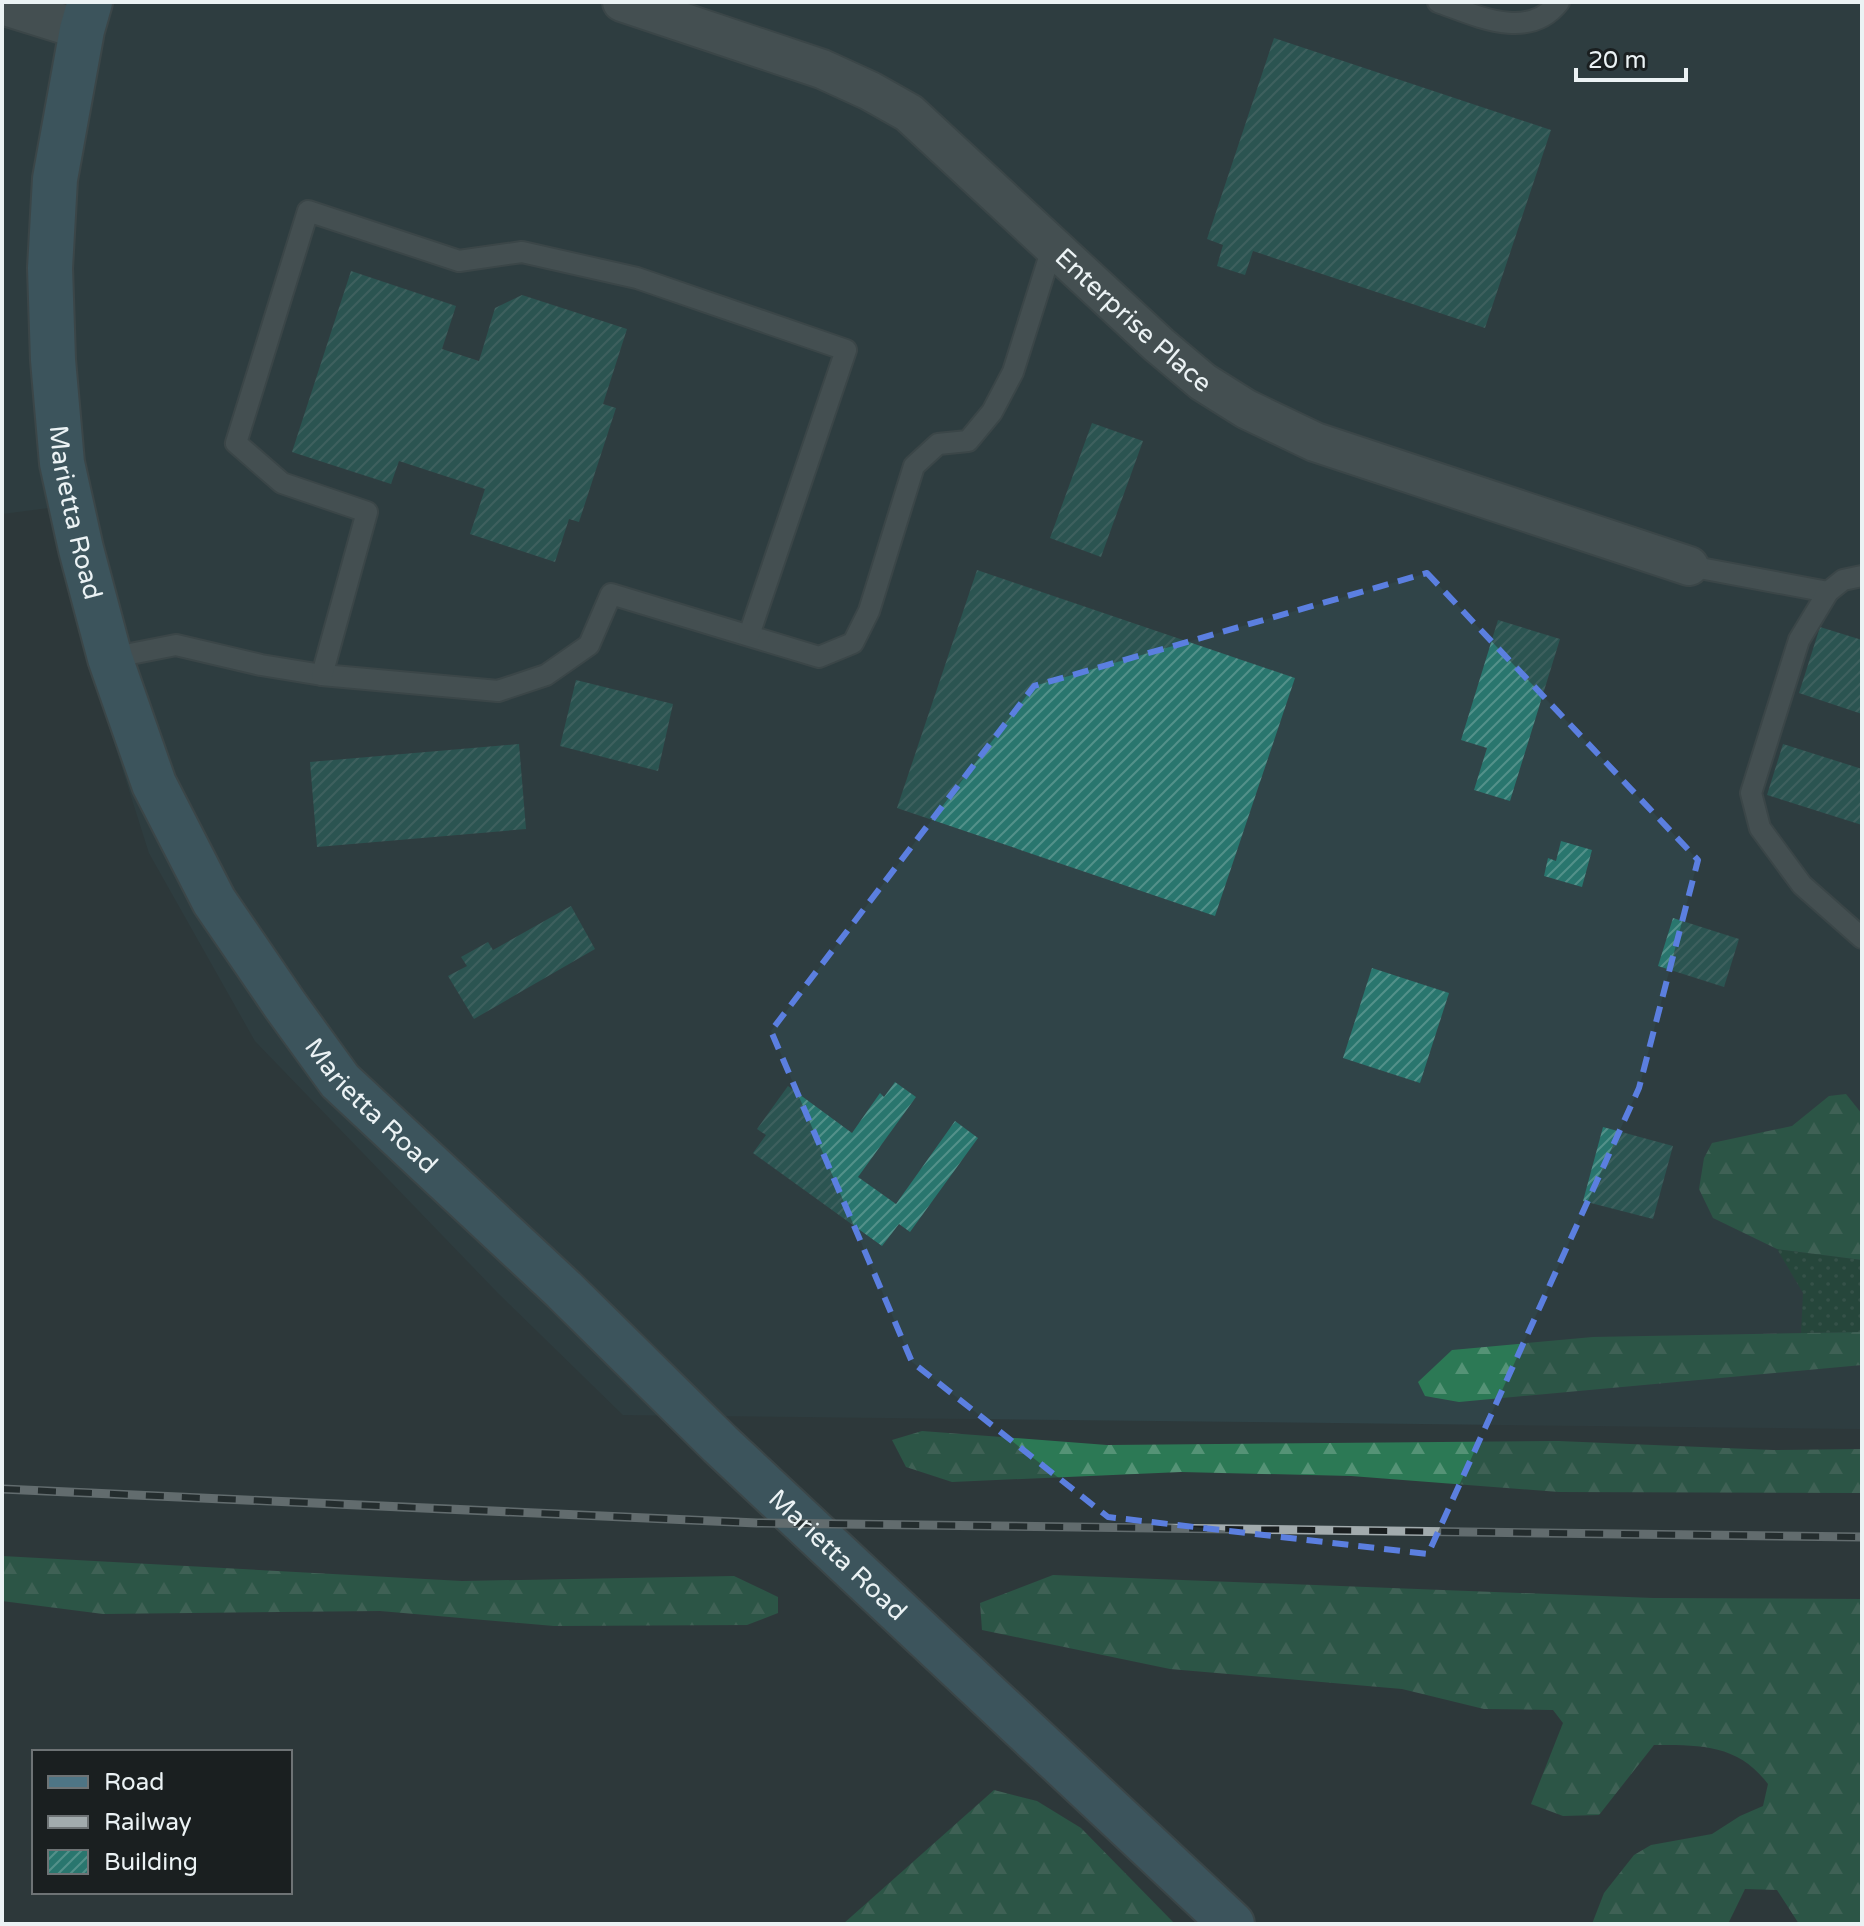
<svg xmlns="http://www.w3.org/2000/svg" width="1864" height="1926" viewBox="0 0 1864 1926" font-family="'Varela Round',sans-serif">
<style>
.built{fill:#304448}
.grass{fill:url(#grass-dots)}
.forest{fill:url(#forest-firs)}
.building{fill:url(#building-hatch)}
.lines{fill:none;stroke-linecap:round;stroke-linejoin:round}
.lane-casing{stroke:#4d5759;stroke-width:24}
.street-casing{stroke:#4d5759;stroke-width:42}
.secondary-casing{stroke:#4d5759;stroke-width:48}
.lane{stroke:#5f6c6e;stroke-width:20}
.street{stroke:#5f6c6e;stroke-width:38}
.secondary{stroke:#4e7585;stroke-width:44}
.rail-casing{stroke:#a2abad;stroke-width:9}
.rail{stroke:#1a1f20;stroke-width:6;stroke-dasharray:18;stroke-linecap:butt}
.marked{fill:none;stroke:#5b7fe0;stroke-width:6;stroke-dasharray:16 10;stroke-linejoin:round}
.labels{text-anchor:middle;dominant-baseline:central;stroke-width:6;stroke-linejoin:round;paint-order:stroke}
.street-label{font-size:26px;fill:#ebf2f4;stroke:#1a1f20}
</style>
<defs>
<pattern id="grass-dots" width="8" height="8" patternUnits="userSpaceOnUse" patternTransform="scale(2)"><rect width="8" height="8" fill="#1e573d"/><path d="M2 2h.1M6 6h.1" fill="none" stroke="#3f705a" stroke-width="1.8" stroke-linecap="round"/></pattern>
<pattern id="forest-firs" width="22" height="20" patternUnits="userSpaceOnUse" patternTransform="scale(2)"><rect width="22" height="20" fill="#2c7955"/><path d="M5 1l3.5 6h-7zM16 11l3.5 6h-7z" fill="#559376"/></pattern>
<pattern id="building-hatch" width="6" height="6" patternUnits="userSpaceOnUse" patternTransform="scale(2)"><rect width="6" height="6" fill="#29766e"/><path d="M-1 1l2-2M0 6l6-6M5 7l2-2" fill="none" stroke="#53918a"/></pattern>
</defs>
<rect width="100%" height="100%" fill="#2d393b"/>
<!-- built -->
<path class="built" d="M2,2H1862V1429L623,1415L498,1293L255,1041L149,853L76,622L48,508L2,514Z"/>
<!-- grass -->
<path class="grass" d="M1777,1249L1862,1260V1332L1801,1333L1803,1293Z"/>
<!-- forest -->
<g class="forest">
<path d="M1846,1094L1862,1114V1260L1777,1249L1713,1218L1699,1189L1704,1158L1712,1143L1792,1126L1829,1096Z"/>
<path d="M1862,1332V1365L1459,1402L1425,1396L1418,1382L1452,1350L1593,1337Z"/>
<path d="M922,1431L1107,1445L1558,1441L1773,1450L1862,1449V1493L1559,1492L1351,1476L1181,1472L952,1482L906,1467L892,1440Z"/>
<path d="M2,1556L462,1581L734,1576L778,1597V1613L747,1625L554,1626L380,1611L103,1614L2,1601Z"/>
<path d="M1053,1575L1653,1598L1862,1599V1924H1799L1777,1890L1745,1889L1728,1924H1592L1604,1893L1634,1855L1651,1845L1712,1834L1740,1816L1763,1806L1768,1784C1738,1744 1700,1745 1654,1745L1599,1815L1563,1816L1531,1804L1563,1723L1553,1710L1484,1709L1402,1689L1170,1669L982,1630L980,1603Z"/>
<path d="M994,1790L1037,1801L1081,1828L1175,1924H843Z"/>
</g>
<!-- building -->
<g class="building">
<path d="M1274,38L1551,130L1485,328L1253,251L1245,275L1217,266L1223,245L1207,239Z"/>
<path d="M351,271L456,306L442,349L479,361L495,308L522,295L627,329L603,404L616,408L579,522L569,519L555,562L470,534L485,489L399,461L391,484L292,452Z"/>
<path d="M1092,423L1143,441L1101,557L1050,538Z"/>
<path d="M977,570L1295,678L1215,916L897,808Z"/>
<path d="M1498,620L1560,639L1510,801L1474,790L1487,748L1461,740Z"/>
<path d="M1820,627L1862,640V714L1799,693Z"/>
<path d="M576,680L673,704L658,771L560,746Z"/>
<path d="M519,744L526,829L317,847L310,762Z"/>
<path d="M1783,744L1862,769V825L1767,795Z"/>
<path d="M1561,841L1592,850L1582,887L1544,876L1548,858L1556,861Z"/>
<path d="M571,906L595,949L474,1019L448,976L467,966L461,957L488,942L493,950Z"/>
<path d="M1673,918L1739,939L1724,987L1658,966Z"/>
<path d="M1372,968L1449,993L1420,1083L1343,1058Z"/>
<path d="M895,1082L916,1097L858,1177L896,1204L955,1121L978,1138L910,1232L899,1224L882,1246L753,1153L766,1135L757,1129L788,1086L852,1133L880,1093L884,1097Z"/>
<path d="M1603,1127L1673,1146L1653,1219L1583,1201Z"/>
</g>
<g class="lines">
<defs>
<g id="lane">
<path d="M1438,2C1475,15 1528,42 1559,2"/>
<path d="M1689,566L1828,592"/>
<path d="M1862,576L1843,580L1828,592L1799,640L1751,793L1760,828L1802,885L1862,938"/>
<path d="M110,658L176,645L261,665L322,675L498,691L546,675L589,645L611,594L819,657L853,643L869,611L914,466L938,444L968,441L992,412L1013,372L1053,245"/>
<path d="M322,675L367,512L282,483L236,443L308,211L459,261L522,252L637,278L846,350L749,635"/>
</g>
<g id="street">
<path id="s1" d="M622,2L822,69L870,91L909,113L1159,345L1203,382L1246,409L1315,442L1689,566"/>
<path d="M2,5L82,30"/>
</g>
<g id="secondary">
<path id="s2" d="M90,2L82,30L55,179L50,268L53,360L62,463L81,549L110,658L154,784L214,901L285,1005L340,1081L564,1290L720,1444L1232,1924"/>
</g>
</defs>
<!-- lane casing -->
<use href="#lane" class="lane-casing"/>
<!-- street casing -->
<use href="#street" class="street-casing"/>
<!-- secondary casing -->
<use href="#secondary" class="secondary-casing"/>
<!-- lane -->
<use href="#lane" class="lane"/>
<!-- street -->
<use href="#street" class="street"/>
<!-- secondary -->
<use href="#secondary" class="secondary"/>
<defs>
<path id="rail" d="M2,1489L757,1523L1862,1537"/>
</defs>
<!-- rail casing -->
<use href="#rail" class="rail-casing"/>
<!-- rail -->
<use href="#rail" class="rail"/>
</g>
<!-- marked area -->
<path d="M0 0H1864V1926H0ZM1427,573L1698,860L1639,1088L1428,1554L1108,1517L912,1362L771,1031L1034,686Z" fill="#2d393b" fill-opacity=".55" fill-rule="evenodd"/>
<path class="marked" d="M1427,573L1698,860L1639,1088L1428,1554L1108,1517L912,1362L771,1031L1034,686Z"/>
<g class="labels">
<!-- street labels -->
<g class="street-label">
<text stroke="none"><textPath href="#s1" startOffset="614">Enterprise Place</textPath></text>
<text stroke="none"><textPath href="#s2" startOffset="516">Marietta Road</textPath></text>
<text stroke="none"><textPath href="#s2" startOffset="1190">Marietta Road</textPath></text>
<text stroke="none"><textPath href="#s2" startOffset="1838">Marietta Road</textPath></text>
</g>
</g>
<!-- border -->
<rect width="1864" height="1926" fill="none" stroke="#ebf2f4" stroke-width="8"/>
<!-- legend -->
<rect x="32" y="1750" width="260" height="144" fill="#1a1f20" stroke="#6e7375" stroke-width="2"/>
<rect x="48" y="1776" width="40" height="12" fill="#4e7585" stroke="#6e7375" stroke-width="2"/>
<text x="104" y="1790" font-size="24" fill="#ebf2f4">Road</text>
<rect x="48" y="1816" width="40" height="12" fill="#a2abad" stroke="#6e7375" stroke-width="2"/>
<text x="104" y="1830" font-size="24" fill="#ebf2f4">Railway</text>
<rect x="48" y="1850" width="40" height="24" fill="url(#building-hatch)" stroke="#6e7375" stroke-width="2"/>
<text x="104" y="1870" font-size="24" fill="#ebf2f4">Building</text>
<!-- scale -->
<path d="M1576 68v12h110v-12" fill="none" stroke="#ebf2f4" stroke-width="4"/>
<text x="1588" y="68" font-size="24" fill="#ebf2f4" stroke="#1a1f20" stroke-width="6" paint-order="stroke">20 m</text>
</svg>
